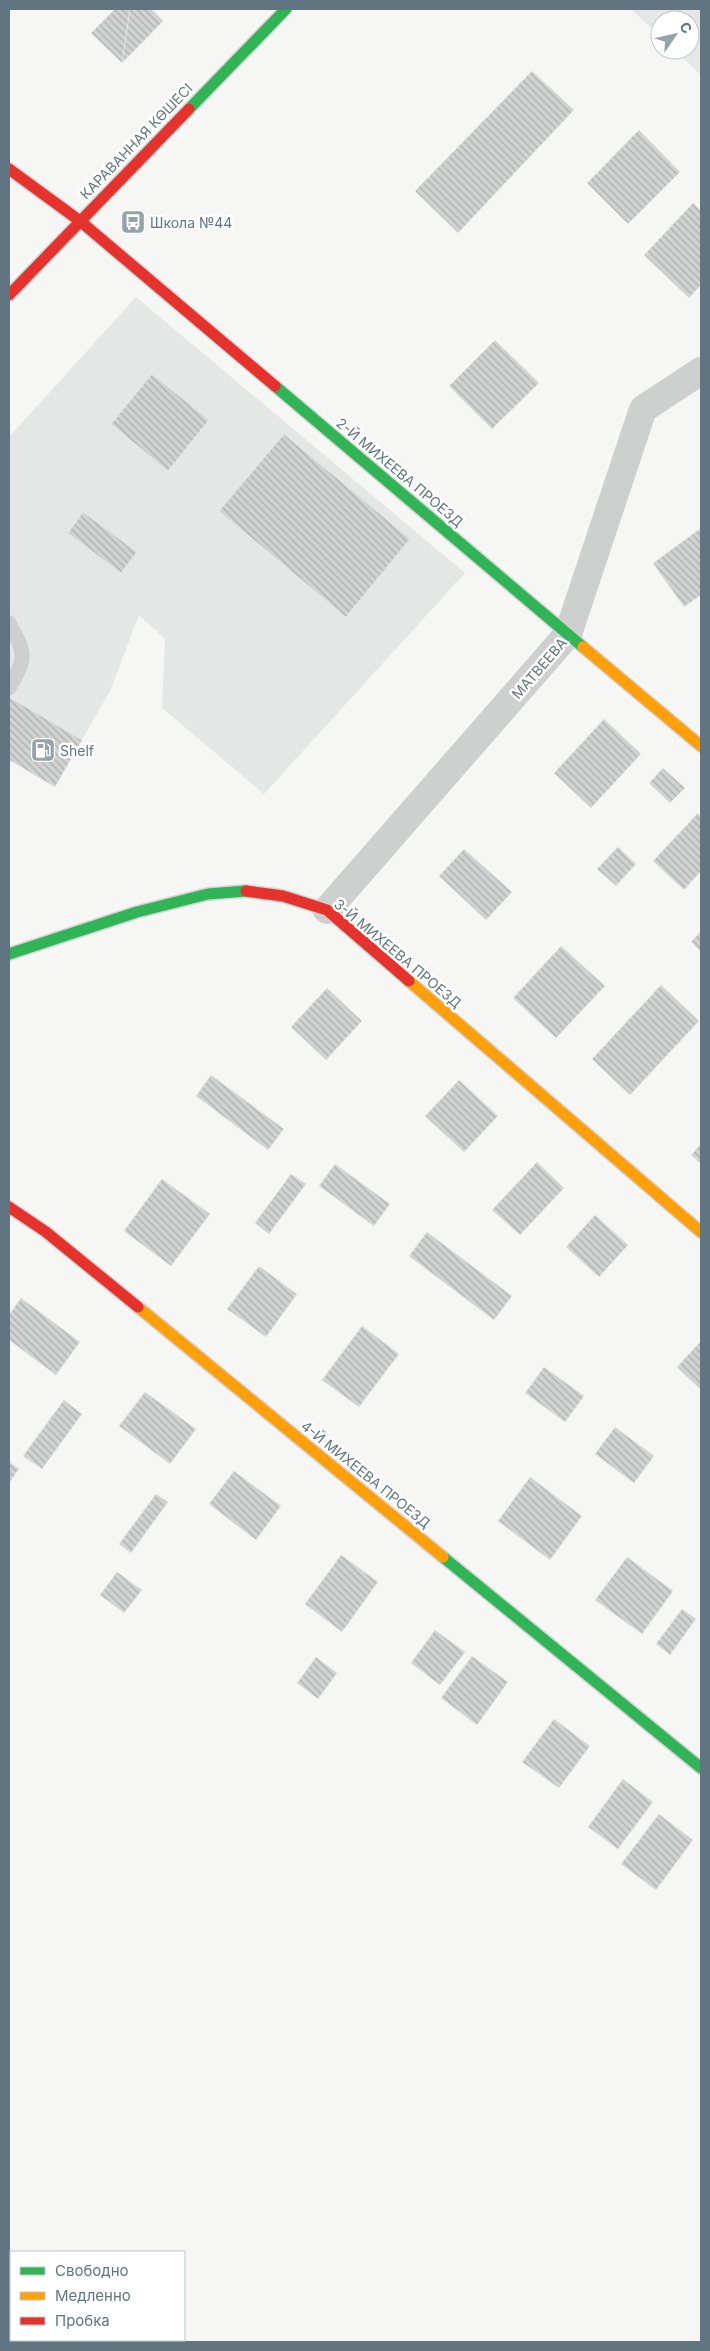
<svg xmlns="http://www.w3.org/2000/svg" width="710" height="2351" viewBox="0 0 710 2351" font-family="Inter,sans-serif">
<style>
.built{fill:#e5e7e6}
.building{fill:url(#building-back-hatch);stroke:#e6e6e4}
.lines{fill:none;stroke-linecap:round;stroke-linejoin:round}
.fast-casing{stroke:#d1d3d5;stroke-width:14}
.slow-casing{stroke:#d1d3d5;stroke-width:14}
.jam-casing{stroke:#d1d3d5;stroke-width:14}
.lane{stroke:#ced0d0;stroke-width:15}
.street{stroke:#ced0d0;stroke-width:28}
.fast{stroke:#30b455;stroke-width:11}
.slow{stroke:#ff9f0a;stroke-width:11}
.jam{stroke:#e5322d;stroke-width:11}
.labels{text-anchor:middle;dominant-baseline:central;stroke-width:5;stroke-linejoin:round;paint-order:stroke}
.street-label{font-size:14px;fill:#607581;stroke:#fff}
.poi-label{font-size:14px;fill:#607581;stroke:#fff;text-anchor:start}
</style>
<defs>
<pattern id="building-back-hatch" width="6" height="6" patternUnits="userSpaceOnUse" patternTransform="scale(1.25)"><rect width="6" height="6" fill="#d1d2d2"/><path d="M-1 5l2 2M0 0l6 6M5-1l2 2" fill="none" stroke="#adafb0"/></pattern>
</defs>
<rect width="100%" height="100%" fill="#f6f6f5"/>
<!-- built -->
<g class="built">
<path d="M631,9H701V75L675,50H690V20H660V36Z"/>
<path d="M136,297L465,573L264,794L162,708L165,639L139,615L110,691L55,787L10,760L9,762V437Z"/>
<path d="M9,2300L11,2301V2340H70L74,2342H9Z"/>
</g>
<!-- building -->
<g class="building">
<path d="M115,9H152L164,21L122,63L91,33Z"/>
<path d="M130,9H151L163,21L122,63Z"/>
<path d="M532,71L574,110L458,233L415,191Z"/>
<path d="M639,130L680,172L628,224L587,183Z"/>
<path d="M693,203L701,211V285L689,298L644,255Z"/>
<path d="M495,340L539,383L492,429L449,386Z"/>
<path d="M152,374L209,420L168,471L111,424Z"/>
<path d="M284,434L410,539L346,617L219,511Z"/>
<path d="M83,512L137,552L121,573L68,533Z"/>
<path d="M701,528V595L684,607L653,563Z"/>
<path d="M9,697L82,740L55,787L9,760Z"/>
<path d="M604,719L641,754L591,808L554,773Z"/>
<path d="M663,768L685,788L670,803L649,783Z"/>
<path d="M698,813L701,817V871L684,890L653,861Z"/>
<path d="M618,847L636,864L616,886L597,869Z"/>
<path d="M464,849L512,892L486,920L439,876Z"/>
<path d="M701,931V952L691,942Z"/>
<path d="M561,946L605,986L556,1038L513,998Z"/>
<path d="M661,985L699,1021L630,1095L592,1059Z"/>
<path d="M327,988L362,1021L326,1060L291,1027Z"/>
<path d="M211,1075L284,1129L268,1150L196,1096Z"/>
<path d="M459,1080L498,1116L464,1152L425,1116Z"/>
<path d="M701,1144V1164L691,1155Z"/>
<path d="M537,1162L564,1188L520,1235L492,1210Z"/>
<path d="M335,1164L390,1204L374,1226L319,1186Z"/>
<path d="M291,1174L306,1184L269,1234L255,1223Z"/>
<path d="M162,1179L210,1214L171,1266L124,1231Z"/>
<path d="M595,1215L628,1245L599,1277L566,1247Z"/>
<path d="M427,1232L512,1296L494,1320L409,1256Z"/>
<path d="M259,1266L297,1294L266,1337L227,1309Z"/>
<path d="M21,1298L80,1342L56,1375L9,1340V1315Z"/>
<path d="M362,1326L399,1354L359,1407L322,1380Z"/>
<path d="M701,1341V1390L677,1367Z"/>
<path d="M544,1367L584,1396L565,1422L525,1393Z"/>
<path d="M145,1392L196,1429L170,1464L119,1426Z"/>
<path d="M64,1400L82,1414L42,1469L23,1456Z"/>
<path d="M615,1427L654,1456L634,1483L595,1454Z"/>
<path d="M9,1462L19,1469L9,1483Z"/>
<path d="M234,1471L281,1506L256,1540L209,1504Z"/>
<path d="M530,1477L582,1516L550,1560L498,1521Z"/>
<path d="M156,1494L168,1502L131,1553L119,1544Z"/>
<path d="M341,1555L378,1582L342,1632L305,1604Z"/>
<path d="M627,1557L673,1591L642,1634L595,1600Z"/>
<path d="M117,1572L142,1590L124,1613L100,1595Z"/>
<path d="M682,1609L696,1619L670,1655L656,1644Z"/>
<path d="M435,1630L465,1652L440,1685L411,1663Z"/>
<path d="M472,1656L508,1682L477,1725L441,1698Z"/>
<path d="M316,1657L337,1673L318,1699L297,1683Z"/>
<path d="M554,1719L590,1746L559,1788L522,1762Z"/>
<path d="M623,1779L653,1802L618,1849L588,1827Z"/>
<path d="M659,1814L693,1840L656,1890L621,1864Z"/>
</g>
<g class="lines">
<defs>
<g id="fast">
<path d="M189,109L286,9"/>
<path d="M275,386L583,647"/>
<path d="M9,954L137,912L208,894L246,891"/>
<path d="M443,1557L701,1768"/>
</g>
<g id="slow">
<path d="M583,647L701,746"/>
<path d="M409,981L701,1232"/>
<path d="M138,1307L443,1557"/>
</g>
<g id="jam">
<path d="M9,169L80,221L275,386"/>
<path d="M9,295L189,109"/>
<path d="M246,891L283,896L327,910L409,981"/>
<path d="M9,1207L46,1232L138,1307"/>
</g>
</defs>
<!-- fast casing -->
<use href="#fast" class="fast-casing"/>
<!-- slow casing -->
<use href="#slow" class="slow-casing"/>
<!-- jam casing -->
<use href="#jam" class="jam-casing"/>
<!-- lane -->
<path class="lane" d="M9,623C26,654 27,657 9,688"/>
<!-- street -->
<path class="street" d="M327,910L568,634L643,409L701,371"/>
<!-- fast -->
<use href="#fast" class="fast"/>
<!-- slow -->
<use href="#slow" class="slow"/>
<!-- jam -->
<use href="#jam" class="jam"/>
</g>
<!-- icons -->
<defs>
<symbol id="bus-square" viewBox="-11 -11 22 22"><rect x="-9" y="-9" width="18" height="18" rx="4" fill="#94a2aa" stroke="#fff"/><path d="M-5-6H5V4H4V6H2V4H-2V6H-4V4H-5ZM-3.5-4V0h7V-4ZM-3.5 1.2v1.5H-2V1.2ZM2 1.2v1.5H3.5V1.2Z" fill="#fff"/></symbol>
<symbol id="fuel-square" viewBox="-11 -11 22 22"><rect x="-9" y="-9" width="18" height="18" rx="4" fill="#94a2aa" stroke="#fff"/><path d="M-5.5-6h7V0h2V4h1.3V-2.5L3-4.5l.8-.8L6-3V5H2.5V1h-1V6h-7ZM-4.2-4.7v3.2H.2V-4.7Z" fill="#fff"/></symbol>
</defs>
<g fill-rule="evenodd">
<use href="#bus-square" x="119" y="208" width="28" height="28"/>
<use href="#fuel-square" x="29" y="736" width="28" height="28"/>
</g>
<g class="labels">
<!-- street labels -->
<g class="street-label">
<text transform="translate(136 141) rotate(-46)">КАРАВАННАЯ КӨШЕСІ</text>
<text transform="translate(400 472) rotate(40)">2-Й МИХЕЕВА ПРОЕЗД</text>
<text transform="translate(539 668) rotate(-49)">МАТВЕЕВА</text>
<text transform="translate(398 953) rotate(40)">3-Й МИХЕЕВА ПРОЕЗД</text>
<text transform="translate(366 1474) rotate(39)">4-Й МИХЕЕВА ПРОЕЗД</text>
</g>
<!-- poi labels -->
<g class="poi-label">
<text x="150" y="222">Школа №44</text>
<text x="60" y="750">Shelf</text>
</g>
</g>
<!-- border -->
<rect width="710" height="2351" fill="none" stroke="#607581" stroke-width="20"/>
<!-- legend -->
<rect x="10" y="2251" width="175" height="90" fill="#ffffff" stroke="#bfc8cd"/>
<rect x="20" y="2267" width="25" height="8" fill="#30b455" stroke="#bfc8cd"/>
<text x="55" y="2276" font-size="15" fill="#607581">Свободно</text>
<rect x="20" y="2292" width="25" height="8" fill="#ff9f0a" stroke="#bfc8cd"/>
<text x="55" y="2301" font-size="15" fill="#607581">Медленно</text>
<rect x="20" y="2317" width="25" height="8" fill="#e5322d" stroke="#bfc8cd"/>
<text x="55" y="2326" font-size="15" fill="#607581">Пробка</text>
<!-- north arrow -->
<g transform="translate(675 35) rotate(56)"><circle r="24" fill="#ffffff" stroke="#bfc8cd"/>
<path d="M0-4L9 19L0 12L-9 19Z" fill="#94a2aa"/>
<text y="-8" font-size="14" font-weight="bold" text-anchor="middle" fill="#607581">С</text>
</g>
</svg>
